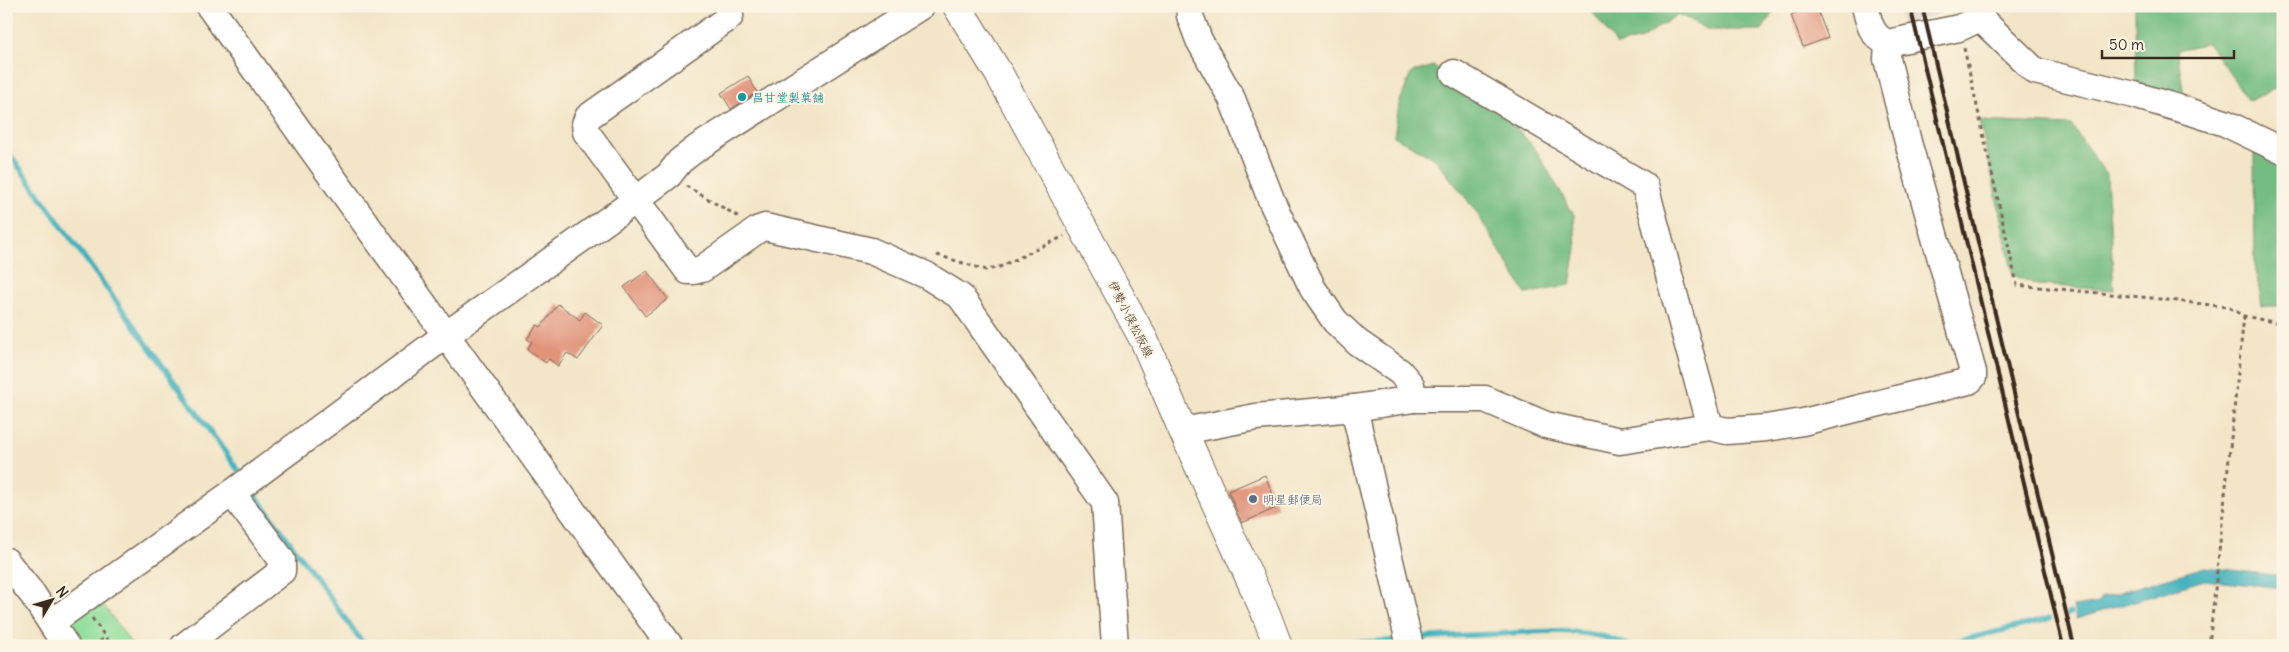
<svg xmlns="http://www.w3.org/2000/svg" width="2289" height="652" viewBox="0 0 2289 652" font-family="Delius,'Klee One',sans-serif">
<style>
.industrial{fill:#d2bec3}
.green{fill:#90dd9a;stroke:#66845c}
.forest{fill:#74bc82;stroke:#587350}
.water{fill:#43b2bd;stroke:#3f6e6e}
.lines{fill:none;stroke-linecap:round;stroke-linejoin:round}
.stream{stroke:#43b2bd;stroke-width:5.5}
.building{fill:#e1937a}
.minor-casing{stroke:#7b6b5a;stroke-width:29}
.major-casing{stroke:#7b6b5a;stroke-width:30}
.path{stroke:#7b6b5a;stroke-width:3;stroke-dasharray:4 4;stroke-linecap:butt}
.minor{stroke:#fff;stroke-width:26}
.major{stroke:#fff;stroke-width:28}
.rail{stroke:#3b2a1e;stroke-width:4}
.culture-dot{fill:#0f9aa8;stroke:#fcf5e5;stroke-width:2}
.service-dot{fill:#5c6f8a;stroke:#fcf5e5;stroke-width:2}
.labels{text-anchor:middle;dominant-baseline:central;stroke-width:4;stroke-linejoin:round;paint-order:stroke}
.culture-label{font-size:12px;fill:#0d838f;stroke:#fcf5e5;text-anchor:start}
.street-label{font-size:12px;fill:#3b2a1e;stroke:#fcf5e5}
.service-label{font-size:12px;fill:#4e5e75;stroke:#fcf5e5;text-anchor:start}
</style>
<rect width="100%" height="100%" fill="#fcf5e5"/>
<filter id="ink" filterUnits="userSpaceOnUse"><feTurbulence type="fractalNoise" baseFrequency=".02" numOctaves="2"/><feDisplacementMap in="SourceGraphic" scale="10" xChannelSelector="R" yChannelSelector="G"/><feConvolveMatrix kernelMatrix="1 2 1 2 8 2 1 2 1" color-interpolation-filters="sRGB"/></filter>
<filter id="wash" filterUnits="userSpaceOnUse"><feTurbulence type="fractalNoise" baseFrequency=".0096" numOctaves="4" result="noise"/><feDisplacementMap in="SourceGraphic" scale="20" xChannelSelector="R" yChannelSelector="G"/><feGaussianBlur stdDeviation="1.12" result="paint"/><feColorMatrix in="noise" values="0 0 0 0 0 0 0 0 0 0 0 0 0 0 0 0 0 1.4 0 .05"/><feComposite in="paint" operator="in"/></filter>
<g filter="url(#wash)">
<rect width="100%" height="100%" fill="#f3e5c8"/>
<!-- industrial -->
<path class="industrial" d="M1897,6H1960V8L1902,25Z"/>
<!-- green -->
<path class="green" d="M97,596L133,646H76L67,633L69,616Z"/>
<!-- forest -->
<g class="forest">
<path d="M1588,6H1777L1762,30H1709L1678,14L1642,39L1617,45Z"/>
<path d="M2135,6H2283V85L2249,101L2208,43L2177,50L2185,102L2136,87Z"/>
<path d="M1433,66L1497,106L1536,150L1574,215L1576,248L1570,285L1526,294L1475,210L1436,160L1394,136L1399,104L1411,73Z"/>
<path d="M1980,121L2071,125L2107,175L2114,290L2038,285L2013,275Z"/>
<path d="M2283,137V306H2262L2255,265L2254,153Z"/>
</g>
<!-- water -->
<path class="water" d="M2205,567L2283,576V588L2204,580L2076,619L2073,607L2099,603L2100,598Z"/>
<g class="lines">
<!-- stream -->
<g class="stream">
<path d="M6,149L238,470"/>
<path d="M255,494L365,646"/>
<path d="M2068,614L2070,613"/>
<path d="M1414,638C1442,636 1470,635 1498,634C1544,631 1587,626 1630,646"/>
<path d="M1295,645L1403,640"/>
<path d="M1938,646L2049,619"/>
</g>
</g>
<g id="blocks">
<!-- building -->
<g class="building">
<path d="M1813,6H1816L1828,38L1803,47L1791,15Z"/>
<path d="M748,76L757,92L731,109L721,93Z"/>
<path d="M647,271L668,299L645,316L624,287Z"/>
<path d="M558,304L580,320L585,312L603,325L578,360L567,353L558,366L549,359L546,363L527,349L532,342L527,339L537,325L541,327Z"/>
<path d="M1265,475L1278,507L1242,523L1228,491Z"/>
</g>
</g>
</g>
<g filter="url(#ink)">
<use href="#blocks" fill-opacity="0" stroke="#7b6b5a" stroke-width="1"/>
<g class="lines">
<defs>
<g id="minor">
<path d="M209,6L670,646"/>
<path d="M729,6L730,16L724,21L588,117L585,124L586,132L688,271H694L702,269L759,229L765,227L871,251L926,275L961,297L1105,503L1115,646"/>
<path d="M1189,6L1190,16L1199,40L1232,99L1272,202L1313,289L1335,321L1357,342L1400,372L1411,385L1414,399"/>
<path d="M1865,6C1869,23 1871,36 1888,43L1959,28L1980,18"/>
<path d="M1976,6L1980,18L2035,71L2134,95L2191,112L2225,123L2283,151"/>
<path d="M1454,73L1645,186L1710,427"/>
<path d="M1354,408L1410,646"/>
<path d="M1183,431L1256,417L1354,408L1414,399H1485L1546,425L1620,441L1710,427L1727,431L1766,428L1803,422L1969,381L1973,377V372L1908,142L1887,59L1888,43"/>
<path d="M6,561L33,595L66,646"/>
<path d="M52,622L232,493L446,335L636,200L669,175L680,161L697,148L921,6"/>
<path d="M184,646L282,571V560L232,493"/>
</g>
<path id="major" d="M957,6L999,74L1144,340L1183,431L1266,614L1278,646"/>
</defs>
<!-- minor casing -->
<use href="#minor" class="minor-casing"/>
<!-- major casing -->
<use href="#major" class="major-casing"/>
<!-- path -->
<g class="path">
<path d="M1964,48L2017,285L2151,298L2228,307L2244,316L2283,324"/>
<path d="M686,186L739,217"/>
<path d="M937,255L986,270L1000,267L1064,236"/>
<path d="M92,618L112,646"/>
<path d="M93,646L106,637"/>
<path d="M2209,646L2244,316"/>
</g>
<!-- minor -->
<use href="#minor" class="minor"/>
<!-- major -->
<use href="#major" class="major"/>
<!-- rail -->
<g class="rail">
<path d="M1910,6L2063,646"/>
<path d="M1922,6L2074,646"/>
</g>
</g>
</g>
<!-- markers -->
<circle class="culture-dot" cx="742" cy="97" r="5"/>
<circle class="service-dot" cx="1253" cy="499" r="5"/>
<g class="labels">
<!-- culture labels -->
<g class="culture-label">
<text x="752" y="97">昌甘堂製菓舗</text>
</g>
<!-- street labels -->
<g class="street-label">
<text transform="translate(1131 319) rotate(63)">伊勢小俣松阪線</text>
</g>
<!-- service labels -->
<g class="service-label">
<text x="1263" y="499">明星郵便局</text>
</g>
</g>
<!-- margin -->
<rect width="2289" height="652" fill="none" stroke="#fcf5e5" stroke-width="25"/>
<!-- north arrow -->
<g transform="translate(52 600) rotate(52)" stroke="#fcf5e5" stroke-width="4" paint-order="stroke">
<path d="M0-4L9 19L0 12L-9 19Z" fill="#3b2a1e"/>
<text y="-8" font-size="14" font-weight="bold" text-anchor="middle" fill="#3b2a1e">N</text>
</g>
<!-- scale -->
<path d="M2102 50v8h132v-8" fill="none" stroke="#3b2a1e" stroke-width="2.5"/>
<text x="2109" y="50" font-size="15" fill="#3b2a1e" stroke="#fcf5e5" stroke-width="4" paint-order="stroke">50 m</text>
</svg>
